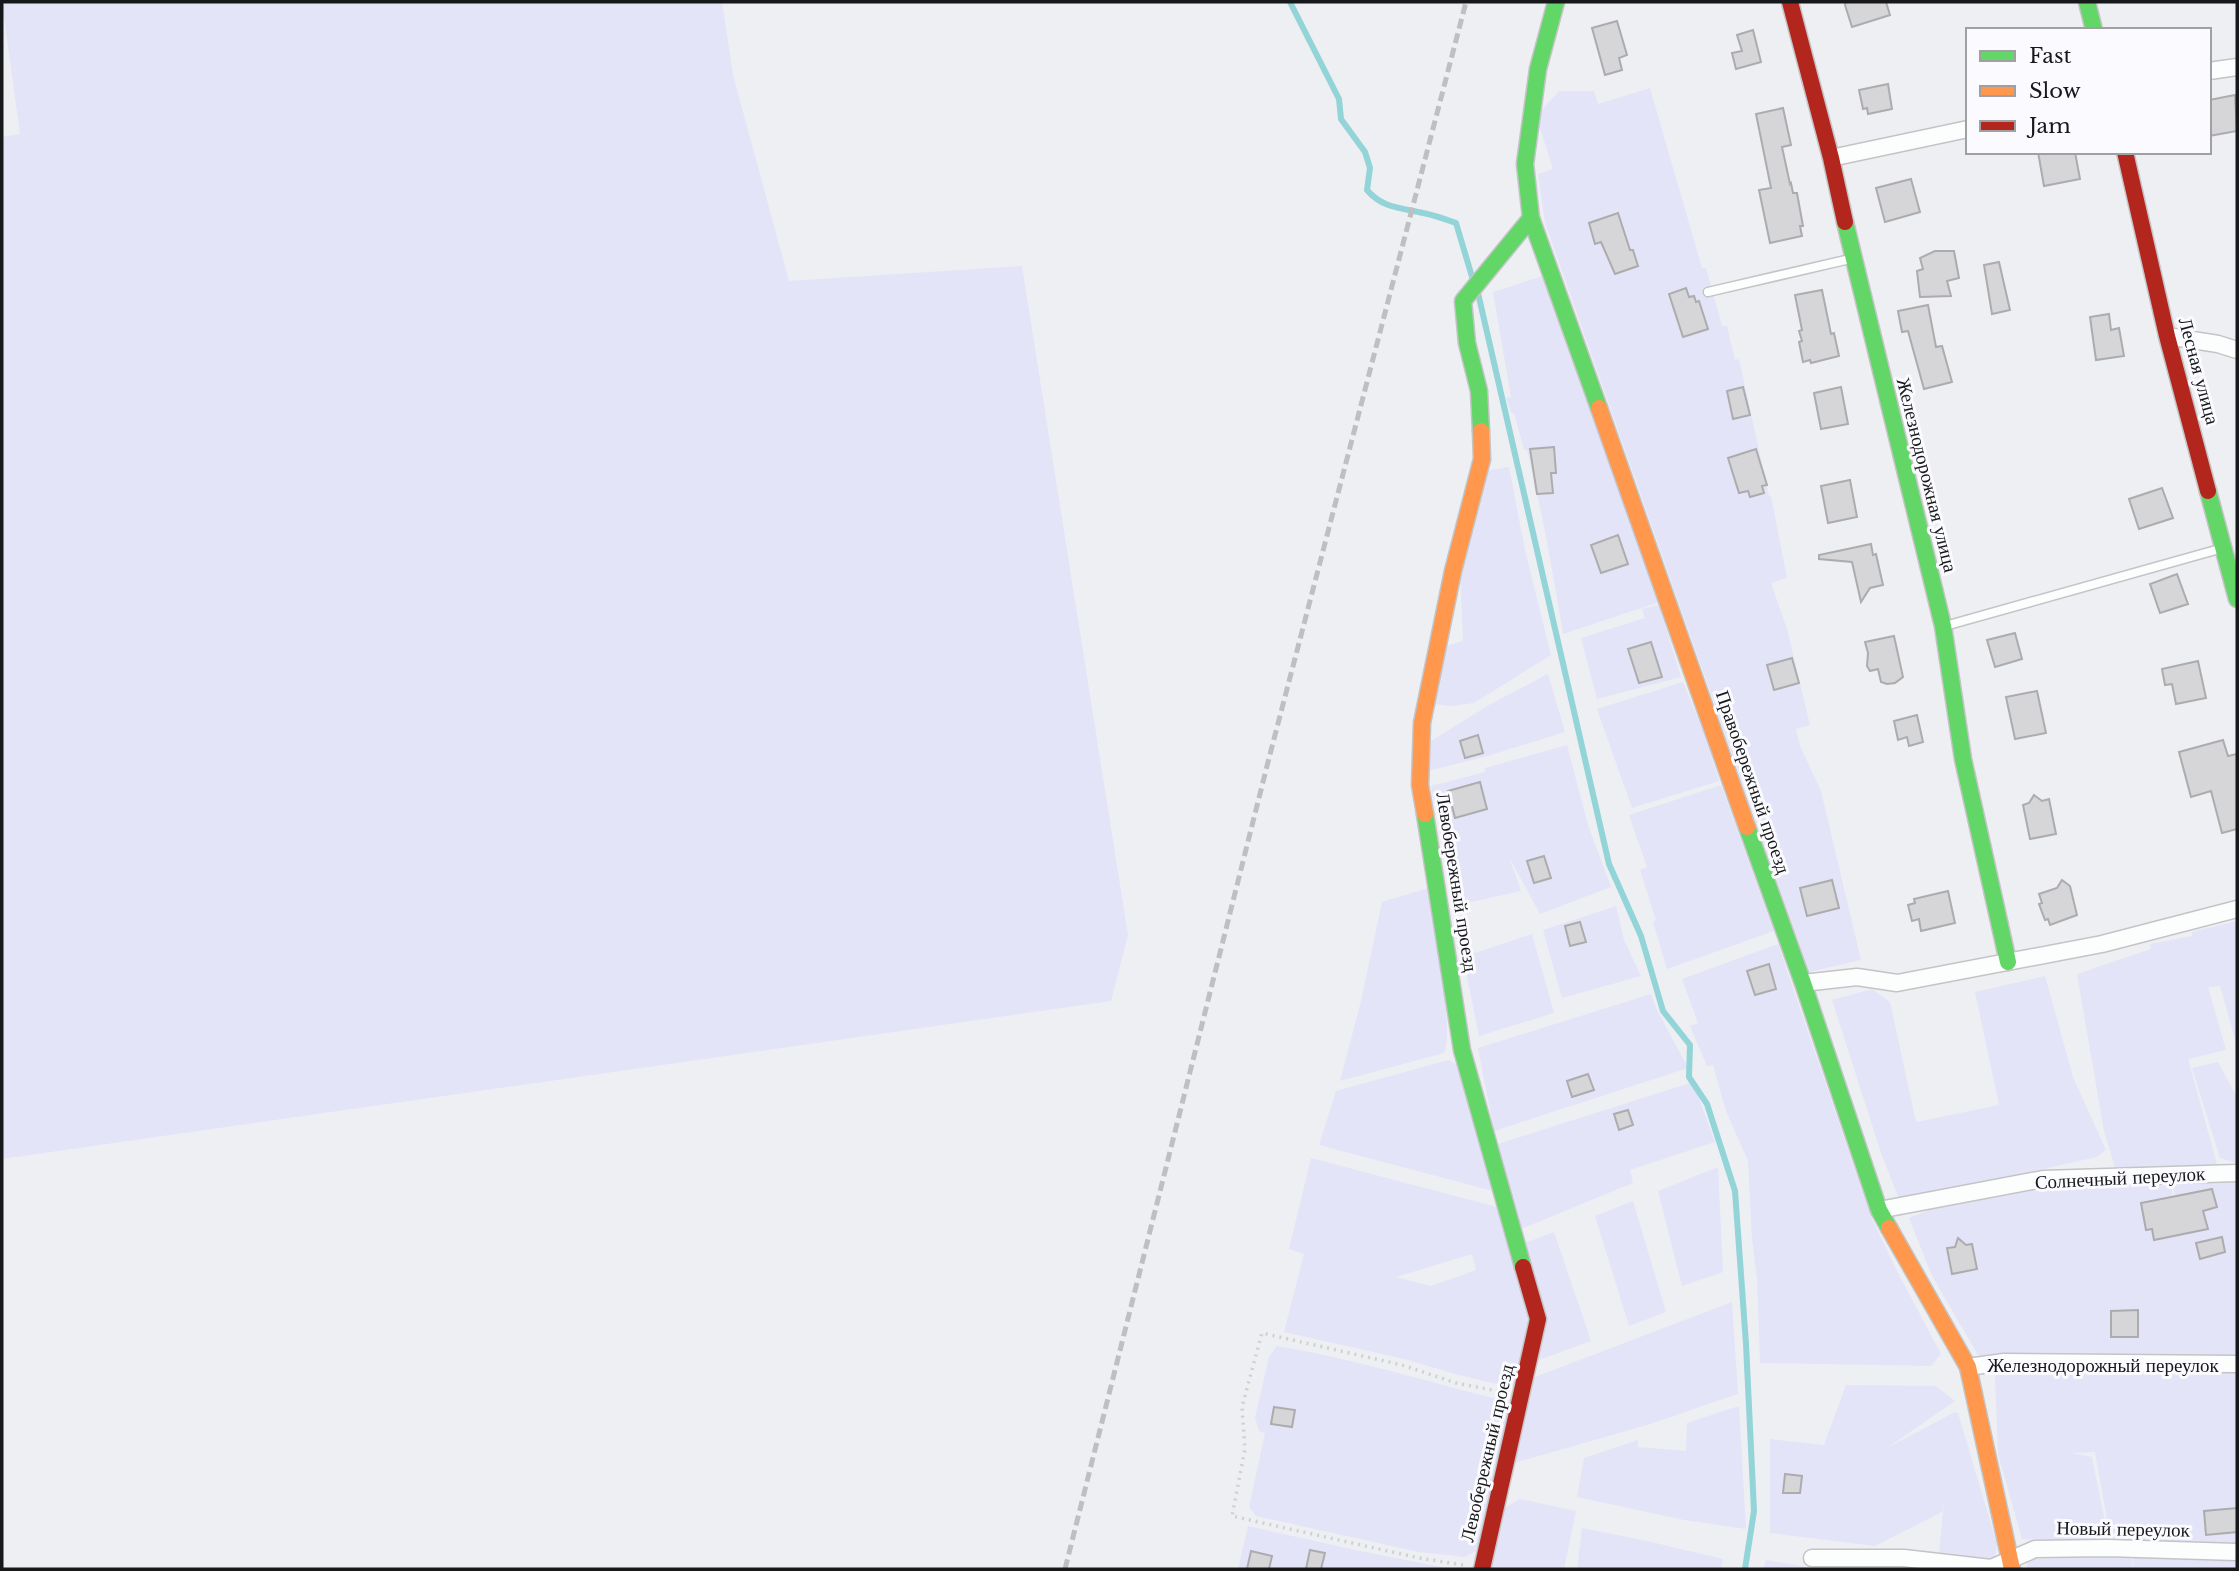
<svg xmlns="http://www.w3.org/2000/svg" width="2239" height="1571" viewBox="0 0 2239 1571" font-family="'Libre Baskerville',serif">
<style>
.green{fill:#e3e4f8;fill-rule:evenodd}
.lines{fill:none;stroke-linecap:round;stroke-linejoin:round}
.stream{stroke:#92d4d7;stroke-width:6}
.building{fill:#d6d6d8;stroke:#acacae;stroke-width:2}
.lane-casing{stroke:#c4c4c6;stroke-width:11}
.street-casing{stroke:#c4c4c6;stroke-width:19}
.fast-casing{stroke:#c4c4c6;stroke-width:19}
.slow-casing{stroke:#c4c4c6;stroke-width:19}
.jam-casing{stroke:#c4c4c6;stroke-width:19}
.path{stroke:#cfd0d1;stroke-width:3.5;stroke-dasharray:2 5;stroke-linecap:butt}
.lane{stroke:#fcfdfd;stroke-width:8}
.street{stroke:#fcfdfd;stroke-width:16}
.fast{stroke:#63d668;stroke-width:16}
.slow{stroke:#ff974d;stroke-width:16}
.jam{stroke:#b3261e;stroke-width:16}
.rail{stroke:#bebfc0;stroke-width:5;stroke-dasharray:10 5;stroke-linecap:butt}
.labels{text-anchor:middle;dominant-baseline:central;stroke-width:6;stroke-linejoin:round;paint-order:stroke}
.street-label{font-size:19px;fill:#171819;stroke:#fbfbff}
</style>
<rect width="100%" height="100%" fill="#eeeff2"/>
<!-- green -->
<g class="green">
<path d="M2,2H722L733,75L789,281L1022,266L1128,935L1111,1001L2,1159V137L20,134Z"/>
<path d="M1650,88L1702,268H1706L1722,326H1727L1735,360L1739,359L1769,496H1771L1787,578L1771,583L1787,629L1810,725L1796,729L1800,746L1821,791L1861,960L1809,972L1545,223L1538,174L1553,169L1539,125V113L1559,91H1594L1598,104Z"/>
<path d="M1546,275L1659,602L1563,634C1553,572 1542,511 1527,450H1524L1514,413H1511L1506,398L1511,397L1493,292Z"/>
<path d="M1509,467L1525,550L1551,655L1474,703L1451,706L1434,704L1446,646L1463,641L1460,571L1485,471Z"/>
<path d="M1659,605L1681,677L1597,699L1581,638L1645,618L1642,609Z"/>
<path d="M1548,674L1565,732L1484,757L1428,771L1431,741L1489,705Z"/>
<path d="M1683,682L1704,733L1719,781L1632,808L1597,709Z"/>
<path d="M1567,745L1588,825L1611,887L1540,914L1509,857L1521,891L1458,905L1448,869L1431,786L1485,772V768Z"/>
<path d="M1721,785L1774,931L1667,969L1653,922L1656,920L1640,870L1647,867L1629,815Z"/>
<path d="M1428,888C1433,917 1455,1032 1444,1053L1340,1081L1361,1001L1382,902Z"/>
<path d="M1616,906L1624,940L1641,976L1562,998L1543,930Z"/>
<path d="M2237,921V1046L2220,986L2208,987L2226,1050L2188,1059L2218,1168L2116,1171L2104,1131L2077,974L2151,949L2150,944L2192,936V932Z"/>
<path d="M1532,934L1554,1013L1479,1036L1465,967L1472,954Z"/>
<path d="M1778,944L1872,1219L1898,1273L1941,1354L1931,1366L1760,1363L1757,1280L1752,1239L1748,1161L1726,1111L1713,1065L1707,1066L1690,1026L1698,1023L1682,979Z"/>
<path d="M2045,976L2073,1077L2106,1150L2097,1157L1918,1197L1899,1199L1881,1153L1832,1000L1872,989L1890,1002L1916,1122L1999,1105L1975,992Z"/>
<path d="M1651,994L1657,1010L1688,1068L1494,1131L1478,1048Z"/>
<path d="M1448,1060L1458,1065L1493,1191L1319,1145L1336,1091Z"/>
<path d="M2218,1062L2237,1097V1163L2220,1158L2192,1068Z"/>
<path d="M1693,1082L1715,1142L1630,1170L1633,1183L1521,1229L1498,1144Z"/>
<path d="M1311,1158L1497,1207L1530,1324L1517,1389L1459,1375L1404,1359L1284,1332L1304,1254L1289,1249ZM1472,1254L1476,1270L1431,1286L1396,1277Z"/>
<path d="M1718,1167L1723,1272L1682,1286L1658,1191Z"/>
<path d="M2169,1180L2184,1239L2172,1182L2237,1180V1356L1986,1357L1978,1355L1932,1276L1909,1218L1938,1206L2003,1194L2117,1182Z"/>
<path d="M1633,1201L1666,1312L1629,1326L1595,1216Z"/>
<path d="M1554,1232L1591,1341L1539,1360L1525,1243Z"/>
<path d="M1732,1302L1738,1394L1647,1425L1514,1463L1535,1377Z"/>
<path d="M1277,1346C1357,1359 1434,1384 1514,1403L1476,1551L1465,1557L1419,1552L1256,1516L1249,1507L1265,1433L1259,1431L1255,1418L1269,1357Z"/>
<path d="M2157,1369L2237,1373V1546L2111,1541L2095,1452L2072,1453L2092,1457L2109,1542L2022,1539L1998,1454L1995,1376L2008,1370Z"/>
<path d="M1846,1385L1936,1386L1955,1401L1887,1448L1955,1412L1958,1413L1997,1544L1994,1561L1939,1554L1944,1499L1942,1512L1875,1546L1770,1533V1439L1824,1445Z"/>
<path d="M1739,1406L1746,1529L1684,1520L1577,1497L1584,1458L1638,1440V1447L1686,1451L1687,1423Z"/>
<path d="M1520,1499L1576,1511L1564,1569H1489L1504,1508Z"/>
<path d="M1248,1526L1360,1551L1452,1569H1238Z"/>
<path d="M1582,1528L1647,1541L1723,1559L1721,1569H1577Z"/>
<path d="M2082,1556L2131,1557L2133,1569H2028L2026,1560Z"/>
<path d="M2132,1556L2237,1557V1569H2134Z"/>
<path d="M1766,1560L1812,1568L1873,1569H1763Z"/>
</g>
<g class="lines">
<!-- stream -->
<g class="stream">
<path d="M1290,2L1339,99L1341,119L1365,152L1370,168L1367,190C1382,208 1401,208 1423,213C1434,215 1445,219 1456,223L1473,280"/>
<path d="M1478,293L1609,864L1641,936L1663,1011L1690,1045L1689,1077L1707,1104L1735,1191L1746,1344L1754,1511L1745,1569"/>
</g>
</g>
<!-- building -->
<g class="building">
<path d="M1846,2H1886L1890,15L1852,27L1845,5Z"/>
<path d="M1617,21L1627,55L1619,58L1622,70L1605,75L1592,28Z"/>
<path d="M1753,30L1761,62L1736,69L1732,53L1742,51L1737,35Z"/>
<path d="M1888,84L1892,109L1868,114L1867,108L1863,109L1859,90Z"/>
<path d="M2235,95L2237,131L2209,136V100Z"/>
<path d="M1783,108L1791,145L1782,147L1790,184L1791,183L1793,193H1797L1803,226H1800L1802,236L1770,243L1759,190L1771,188L1756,114Z"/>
<path d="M2038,152H2075L2080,179L2044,186Z"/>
<path d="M1911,179L1920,212L1885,222L1876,188Z"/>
<path d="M1618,213L1630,250H1633L1638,266L1615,274L1601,242L1595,244L1589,223Z"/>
<path d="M1935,251H1954L1959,278L1947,281L1951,296L1920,297L1917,271L1923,269L1920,258Z"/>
<path d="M1999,262L2010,310L1992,314L1984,265Z"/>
<path d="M1686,288L1689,297L1694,296L1696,302L1699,301L1708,329L1683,337L1669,294Z"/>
<path d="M1822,290L1831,334L1834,333L1839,356L1811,363L1810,360L1803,362L1799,342L1802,341L1799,331L1802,330L1795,295Z"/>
<path d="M1928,305L1936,347L1942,346L1952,382L1924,389L1908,331L1902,332L1898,311Z"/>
<path d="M2109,314L2111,330L2119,328L2124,356L2096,360L2090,317Z"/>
<path d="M1743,387L1750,415L1733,419L1727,391Z"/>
<path d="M1841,387L1848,424L1821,429L1814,393Z"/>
<path d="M1554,447L1556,473H1551L1553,493L1537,494L1530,449Z"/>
<path d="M1756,449L1767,485L1762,486L1764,493L1750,497L1748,491L1739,493L1728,458Z"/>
<path d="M1850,480L1857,517L1828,523L1821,486Z"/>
<path d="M2162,488L2173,518L2139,529L2129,499Z"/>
<path d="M1618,535L1628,564L1601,573L1591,545Z"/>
<path d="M1871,544L1873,555L1876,554L1883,585L1870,588L1861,602L1852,562L1819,559V555Z"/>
<path d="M2177,574L2188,604L2160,613L2150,584Z"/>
<path d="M2015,633L2022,659L1995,667L1987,640Z"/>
<path d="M1894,636L1903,677L1895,683L1887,684L1881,682L1878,669L1870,671L1867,666L1868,653L1865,642Z"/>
<path d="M1651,642L1662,677L1639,683L1628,649Z"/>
<path d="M1792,658L1799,683L1774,690L1767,665Z"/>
<path d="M2198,661L2206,698L2176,704L2172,684L2165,685L2162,669Z"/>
<path d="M2037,691L2046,733L2015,739L2006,697Z"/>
<path d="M1917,715L1923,742L1909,746L1907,737L1898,740L1894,721Z"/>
<path d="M1478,735L1483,753L1465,758L1460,741Z"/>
<path d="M2223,740L2228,756L2237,754V829L2222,833L2211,791L2191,797L2179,752Z"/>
<path d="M1480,782L1487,809L1455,818L1448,791Z"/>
<path d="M2034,795L2042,801L2049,799L2056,834L2030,839L2023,805L2029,803Z"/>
<path d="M1544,856L1551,878L1534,883L1527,861Z"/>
<path d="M1832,880L1839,908L1807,916L1800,888Z"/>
<path d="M2062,880L2070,886L2077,915L2050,925L2048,919L2045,920L2039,904L2042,903L2039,894L2057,888Z"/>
<path d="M1948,891L1955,923L1921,931L1919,919L1912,921L1908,905L1915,903L1914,899Z"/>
<path d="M1580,922L1586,942L1570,946L1565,926Z"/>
<path d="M1769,964L1776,989L1755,995L1747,971Z"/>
<path d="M1588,1074L1594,1090L1572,1097L1567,1081Z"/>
<path d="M1628,1110L1633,1125L1619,1130L1614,1114Z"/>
<path d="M2212,1189L2217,1207L2203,1211L2208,1229L2154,1240L2152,1229L2146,1230L2141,1203Z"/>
<path d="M2222,1237L2225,1252L2200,1259L2196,1243Z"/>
<path d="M1958,1238L1966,1245L1972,1244L1977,1269L1952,1274L1947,1248L1955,1247Z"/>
<path d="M2138,1310V1337H2111V1311Z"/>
<path d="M1274,1407L1295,1410L1292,1427L1271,1424Z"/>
<path d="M1785,1474L1802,1476L1800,1493H1783Z"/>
<path d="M2237,1508V1532L2206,1535L2204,1511Z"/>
<path d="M1310,1550L1325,1553L1321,1569H1306Z"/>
<path d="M1251,1551L1272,1556L1269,1569H1247Z"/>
</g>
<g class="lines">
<defs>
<g id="lane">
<path d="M1708,292L1850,259"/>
<path d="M1945,626L2223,548"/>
</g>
<g id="street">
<path d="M2209,71L2237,67"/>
<path d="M1831,158L1968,129"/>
<path d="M2167,336L2218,344L2237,350"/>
<path d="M1803,983L1857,977L1897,983L2102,944L2237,909"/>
<path d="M1879,1210L2043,1179L2237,1173"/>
<path d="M1968,1367L2004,1362L2237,1364"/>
<path d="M1812,1558H1904L1991,1568L2035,1549L2107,1548L2237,1552"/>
</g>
<g id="fast">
<path d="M1556,2L1538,69L1525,164L1531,218L1599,408"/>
<path d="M2087,2L2094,30"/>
<path d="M1845,222L1943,626L1963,759L2008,962"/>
<path d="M1481,431L1479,391L1467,343L1463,301L1531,218"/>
<path d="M2208,491L2237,599"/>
<path d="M1425,814L1462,1050L1523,1267"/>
<path d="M1747,827L1803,983L1879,1210L1889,1228"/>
</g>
<g id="slow">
<path d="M1599,408L1747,827"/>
<path d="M1425,814L1420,785L1422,723L1453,571L1482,459L1481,431"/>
<path d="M1889,1228L1968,1367L2012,1569"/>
</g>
<g id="jam">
<path d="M1790,2L1831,158L1845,222"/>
<path d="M2125,152L2167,336L2208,491"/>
<path d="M1482,1569L1538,1319L1523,1267"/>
</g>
</defs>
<!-- lane casing -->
<use href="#lane" class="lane-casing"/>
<!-- street casing -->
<use href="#street" class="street-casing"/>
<!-- fast casing -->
<use href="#fast" class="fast-casing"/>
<!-- slow casing -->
<use href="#slow" class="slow-casing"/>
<!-- jam casing -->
<use href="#jam" class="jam-casing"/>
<!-- path -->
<path class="path" d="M1463,1565L1419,1558L1232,1516L1245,1449L1242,1407L1262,1333L1402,1365L1456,1383L1503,1392"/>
<!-- lane -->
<use href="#lane" class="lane"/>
<!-- street -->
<use href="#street" class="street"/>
<!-- fast -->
<use href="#fast" class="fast"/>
<!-- slow -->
<use href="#slow" class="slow"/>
<!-- jam -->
<use href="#jam" class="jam"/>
<!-- rail -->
<path class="rail" d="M1065,1569L1268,762L1466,2"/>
</g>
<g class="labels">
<!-- street labels -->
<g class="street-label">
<text transform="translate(2199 371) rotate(75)">Лесная улица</text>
<text transform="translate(1927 475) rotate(76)">Железнодорожная улица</text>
<text transform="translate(1753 782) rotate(71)">Правобережный проезд</text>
<text transform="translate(1457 882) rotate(81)">Левобережный проезд</text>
<text transform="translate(2120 1178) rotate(-3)">Солнечный переулок</text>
<text x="2103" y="1365">Железнодорожный переулок</text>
<text transform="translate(1487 1453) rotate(-77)">Левобережный проезд</text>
<text transform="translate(2123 1529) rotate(1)">Новый переулок</text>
</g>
</g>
<!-- border -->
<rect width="2239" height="1571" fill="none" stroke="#171819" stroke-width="7"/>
<!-- legend -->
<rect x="1966" y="28" width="245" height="126" fill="#fbfbff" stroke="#a0a0a3" stroke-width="2"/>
<rect x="1980" y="51" width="35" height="10" fill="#63d668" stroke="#a0a0a3" stroke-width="2"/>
<text x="2029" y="63" font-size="21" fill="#171819">Fast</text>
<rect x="1980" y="86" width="35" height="10" fill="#ff974d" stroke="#a0a0a3" stroke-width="2"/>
<text x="2029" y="98" font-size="21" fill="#171819">Slow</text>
<rect x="1980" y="121" width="35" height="10" fill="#b3261e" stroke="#a0a0a3" stroke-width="2"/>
<text x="2029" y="133" font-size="21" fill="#171819">Jam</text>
</svg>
